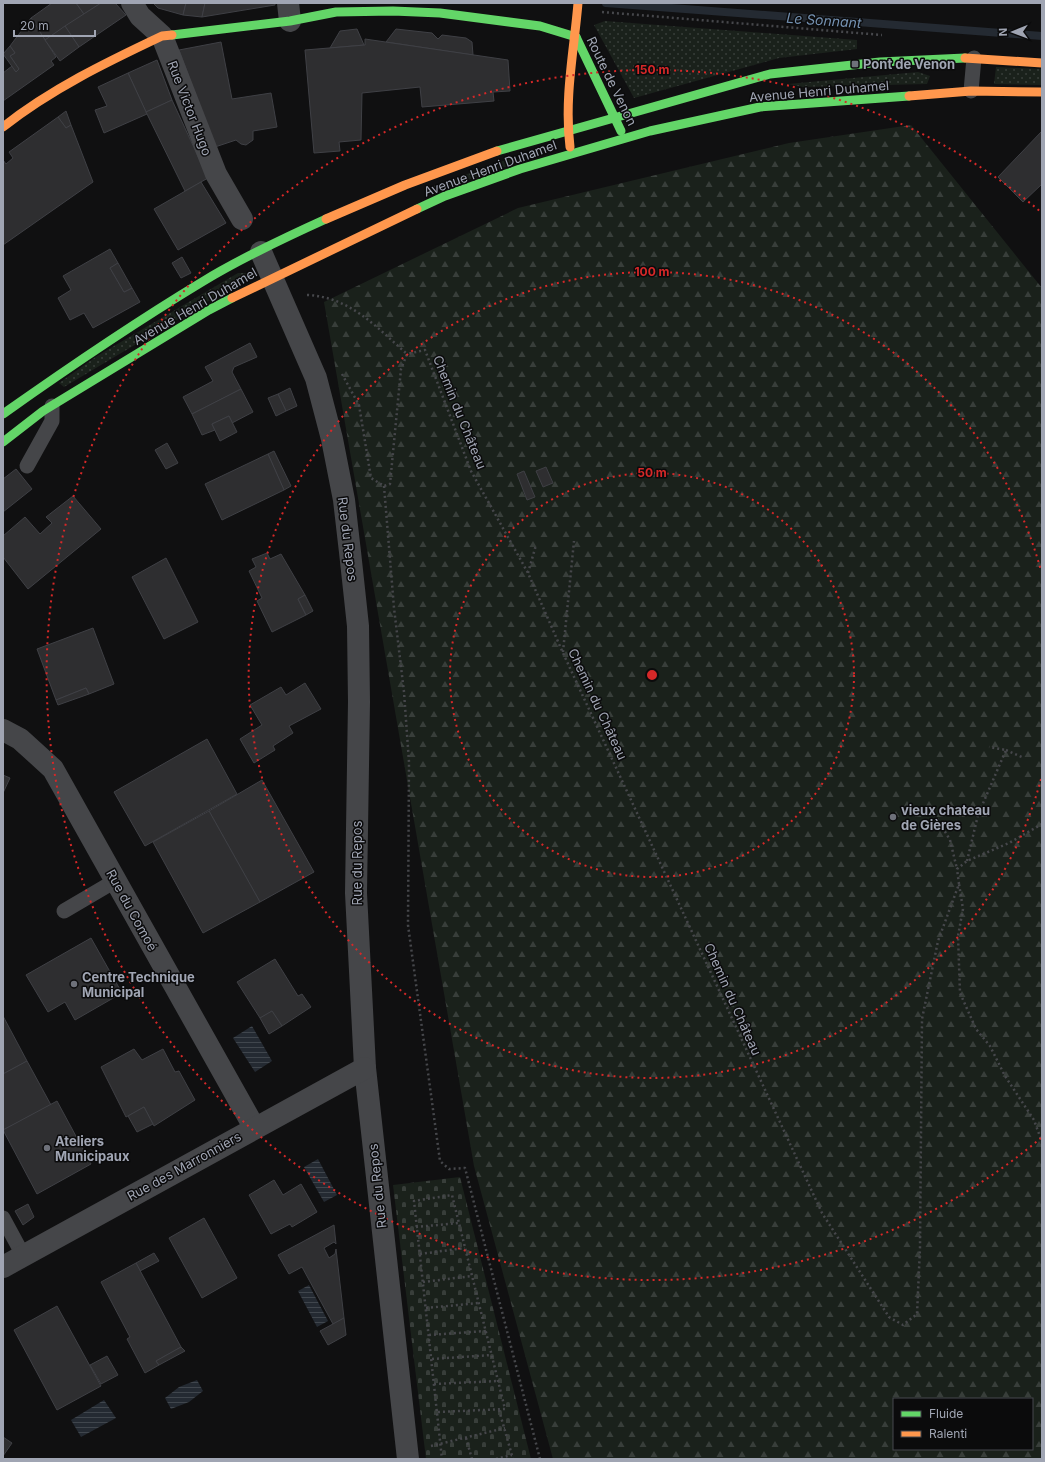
<svg xmlns="http://www.w3.org/2000/svg" width="1045" height="1462" viewBox="0 0 1045 1462" font-family="Inter,sans-serif">
<style>
.grass{fill:url(#grass-dots)}
.forest{fill:url(#forest-firs);fill-rule:evenodd}
.cemetery{fill:url(#cemetery-stones)}
.water{fill:url(#water-rules)}
.lines{fill:none;stroke-linecap:round;stroke-linejoin:round}
.stream{stroke:#242a32;stroke-width:8}
.building{fill:#2e2e30;stroke:#3f4045}
.path{stroke:#46474b;stroke-width:2.5;stroke-dasharray:2 3;stroke-linecap:butt}
.lane{stroke:#454649;stroke-width:15}
.street{stroke:#454649;stroke-width:22}
.fast{stroke:#63d668;stroke-width:9}
.slow{stroke:#ff974d;stroke-width:9}
.ring{fill:none;stroke:#d62828;stroke-width:2;stroke-dasharray:2 4}
.poi-dot{fill:#6e717a;stroke:#0b0b0c;stroke-width:1.5}
.labels{text-anchor:middle;dominant-baseline:central;stroke-width:3;stroke-linejoin:round;paint-order:stroke}
.poi-label{font-size:13px;font-weight:bold;fill:#a0a5b3;stroke:#0b0b0c;text-anchor:start}
.street-label{font-size:13px;fill:#a0a5b3;stroke:#0b0b0c}
.water-label{font-size:14px;font-style:italic;fill:#7491b1;stroke:#0b0b0c}
.centre{fill:#d62828;stroke:#0b0b0c;stroke-width:2}
.ring-label{font-size:12px;text-anchor:middle;font-weight:bold;fill:#d62828;stroke:#0b0b0c;stroke-width:3;stroke-linejoin:round;paint-order:stroke}
</style>
<defs>
<pattern id="grass-dots" width="8" height="8" patternUnits="userSpaceOnUse"><rect width="8" height="8" fill="#1a211b"/><path d="M2 2h.1M6 6h.1" fill="none" stroke="#383e3a" stroke-width="1.8" stroke-linecap="round"/></pattern>
<pattern id="forest-firs" width="22" height="20" patternUnits="userSpaceOnUse"><rect width="22" height="20" fill="#1a211b"/><path d="M5 1l3.5 6h-7zM16 11l3.5 6h-7z" fill="#383e3a"/></pattern>
<pattern id="cemetery-stones" width="16" height="16" patternUnits="userSpaceOnUse"><rect width="16" height="16" fill="#1a211b"/><path d="M2 7V4a2 2 0 0 1 4 0v3zM10 15v-3a2 2 0 0 1 4 0v3z" fill="#383e3a"/></pattern>
<pattern id="water-rules" width="6" height="5" patternUnits="userSpaceOnUse"><rect width="6" height="5" fill="#242a32"/><path d="M0 2.5h6" fill="none" stroke="#40464d"/></pattern>
</defs>
<rect width="100%" height="100%" fill="#101011"/>
<!-- grass -->
<g class="grass">
<path d="M605,21L857,40V49L779,58L634,98L594,25Z"/>
<path d="M996,67L1042,69V85L994,84Z"/>
<path d="M918,72L930,76L927,84L803,87L788,84Z"/>
<path d="M514,157L519,162L436,191L434,186Z"/>
<path d="M238,273H247L244,280L64,387L59,383L97,356Z"/>
</g>
<!-- forest -->
<path class="forest" d="M911,125L1042,288V1459H553L474,1166L324,302L518,208L789,143ZM894,1399H1032V1449H894Z"/>
<!-- cemetery -->
<path class="cemetery" d="M460,1177L531,1459H426L393,1185Z"/>
<!-- water -->
<g class="water">
<path d="M252,1026L272,1061L255,1072L233,1038Z"/>
<path d="M318,1159L337,1195L324,1202L304,1167Z"/>
<path d="M309,1285L328,1321L317,1327L298,1291Z"/>
<path d="M197,1380L203,1391L189,1402L171,1409L165,1398L179,1387Z"/>
<path d="M104,1400L116,1418L81,1437L71,1420Z"/>
</g>
<g class="lines">
<!-- stream -->
<path class="stream" d="M606,3L1042,36"/>
</g>
<!-- building -->
<g class="building">
<path d="M52,3H76L84,14L45,40L31,18Z"/>
<path d="M76,3H101L84,14Z"/>
<path d="M101,3H115L126,15L79,47L65,26Z"/>
<path d="M153,3H186L183,15L158,8Z"/>
<path d="M186,3H205L202,17L183,15Z"/>
<path d="M205,3H275V5L202,17Z"/>
<path d="M31,18L56,57L51,61L54,65L3,101V73L12,66L16,72L19,69L10,56L15,53L10,46Z"/>
<path d="M65,26L79,47L60,61L45,40Z"/>
<path d="M357,29L364,45L330,48L340,31Z"/>
<path d="M396,29L432,33L438,39L442,35L466,38L472,42L473,55L386,42Z"/>
<path d="M365,39L508,60L510,91L493,92L494,101L422,107L420,87L362,93L361,140L339,142L340,151L314,153L305,50L365,45Z"/>
<path d="M221,42L232,99L271,93L277,127L253,131V140L246,145L241,144L236,140L215,147L179,50Z"/>
<path d="M10,46L15,53L10,56L19,69L16,72L3,54Z"/>
<path d="M157,60L172,100L146,112L128,73Z"/>
<path d="M128,73L147,114L104,133L95,110L107,106L98,87Z"/>
<path d="M172,100L208,178L185,191L146,112Z"/>
<path d="M66,111L71,125L66,128L58,117Z"/>
<path d="M58,117L66,128L71,125L93,182L3,245V160L6,164L13,158L9,152Z"/>
<path d="M1042,131V184L1023,202L998,177Z"/>
<path d="M201,182L226,223L178,250L154,209Z"/>
<path d="M110,249L118,263L110,268L124,292L132,288L140,302L93,328L84,313L70,320L58,298L71,290L63,276Z"/>
<path d="M182,257L191,273L181,278L172,263Z"/>
<path d="M118,263L132,288L124,292L110,268Z"/>
<path d="M250,343L257,357L234,367L232,372L241,389L192,414L183,397L213,381L205,367Z"/>
<path d="M290,388L297,406L286,411L278,394Z"/>
<path d="M241,389L253,412L232,423L229,416L212,424L215,430L202,435L192,414Z"/>
<path d="M278,394L286,411L276,416L268,398Z"/>
<path d="M229,416L237,432L220,441L212,424Z"/>
<path d="M167,443L178,463L166,469L155,450Z"/>
<path d="M274,451L291,486L284,490L268,454Z"/>
<path d="M268,454L284,490L222,520L205,484Z"/>
<path d="M546,467L553,483L543,487L536,471Z"/>
<path d="M16,469L32,489L3,512V479Z"/>
<path d="M524,471L535,497L527,500L517,474Z"/>
<path d="M73,496L101,529L28,589L3,557V536L25,517L40,534L52,523L46,517Z"/>
<path d="M267,553L270,559L281,554L305,595L298,599L306,615L272,632L257,601L262,598L249,571L256,567L252,559Z"/>
<path d="M166,558L198,622L164,639L132,577Z"/>
<path d="M305,595L313,611L306,615L298,599Z"/>
<path d="M93,628L114,684L89,694L86,688L56,700L37,649Z"/>
<path d="M305,683L321,709L289,726L293,733L273,746L275,750L254,763L240,739L262,725L250,705L281,687L286,695Z"/>
<path d="M86,688L89,694L58,705L56,700Z"/>
<path d="M207,739L237,794L145,846L114,792Z"/>
<path d="M3,775L10,778L3,793Z"/>
<path d="M262,780L314,872L260,902L209,811Z"/>
<path d="M209,811L260,902L203,933L153,842Z"/>
<path d="M91,938L122,993L75,1020L65,1002L48,1012L26,975Z"/>
<path d="M275,959L298,996L302,994L311,1007L282,1026L272,1011L260,1018L237,982Z"/>
<path d="M272,1011L282,1026L269,1034L260,1018Z"/>
<path d="M3,1016L27,1061L3,1074Z"/>
<path d="M134,1049L142,1060L163,1049L175,1072L179,1071L195,1100L154,1126L144,1107L126,1117L101,1067Z"/>
<path d="M27,1061L51,1105L3,1130V1074Z"/>
<path d="M57,1101L91,1164L37,1194L3,1130Z"/>
<path d="M144,1107L153,1124L137,1132L128,1116Z"/>
<path d="M274,1180L283,1195L301,1184L317,1212L292,1227L290,1224L271,1234L249,1195Z"/>
<path d="M28,1204L34,1217L23,1225L15,1211Z"/>
<path d="M204,1218L237,1278L202,1298L169,1238Z"/>
<path d="M334,1225L336,1244L334,1242L324,1248L329,1258L335,1254L336,1249L344,1318L333,1324L302,1267L289,1274L278,1255Z"/>
<path d="M154,1253L159,1261L140,1271L136,1263Z"/>
<path d="M136,1263L181,1347L156,1361L159,1365L145,1373L127,1339L130,1337L101,1282Z"/>
<path d="M57,1306L101,1386L57,1410L14,1330Z"/>
<path d="M344,1318L346,1335L328,1345L320,1331Z"/>
<path d="M181,1347L185,1351L159,1365L156,1361Z"/>
<path d="M107,1356L118,1375L101,1384L90,1365Z"/>
<path d="M3,1437L12,1443L3,1456Z"/>
</g>
<g class="lines">
<!-- path -->
<g class="path">
<path d="M602,12L882,35"/>
<path d="M307,295C351,297 377,328 407,354"/>
<path d="M342,374L359,405L371,478L384,486L390,484L401,369L407,354L425,350L471,471L528,573L563,653L822,1213L889,1317L903,1325L917,1314L920,1248L922,1019L938,941L959,884L963,909L958,936L960,993L976,1029L990,1046L1005,1076L1034,1120L1042,1142"/>
<path d="M384,486L394,608L404,692L409,762L408,925L440,1161L449,1169L465,1168L540,1459"/>
<path d="M528,573L536,545"/>
<path d="M563,652L574,541"/>
<path d="M1006,750L1024,758"/>
<path d="M932,810L950,840L957,869"/>
<path d="M967,861L978,815L1006,750L989,747"/>
<path d="M959,884L957,869L967,861L1009,843L1042,824"/>
<path d="M416,1227L459,1223"/>
<path d="M420,1254L465,1248"/>
<path d="M423,1282L472,1276"/>
<path d="M426,1308L479,1303"/>
<path d="M429,1335L486,1331"/>
<path d="M432,1359L492,1355"/>
<path d="M434,1384L498,1381"/>
<path d="M499,1410L513,1459"/>
<path d="M438,1412L505,1409L452,1195L414,1201L442,1459"/>
<path d="M466,1438L472,1459"/>
<path d="M431,1446L505,1428"/>
<path d="M496,1459L512,1455"/>
</g>
<!-- lane -->
<g class="lane">
<path d="M971,91L974,58"/>
<path d="M27,466L52,421V406"/>
<path d="M64,911L115,881"/>
<path d="M3,1218L23,1255"/>
</g>
<!-- street -->
<g class="street">
<path d="M132,3L140,16L162,36L216,174L242,219"/>
<path d="M288,3L290,21"/>
<path d="M261,252L316,378L332,439L344,500L350,552L358,626L359,702L356,893L365,1068L408,1459"/>
<path d="M3,730L20,739L53,769L254,1127"/>
<path d="M3,1267L365,1068"/>
</g>
<!-- fast -->
<g class="fast">
<path d="M172,35L290,21L336,12L393,11L440,13L540,26L576,37"/>
<path d="M576,37L621,131"/>
<path d="M497,151L770,74L880,62L965,58"/>
<path d="M417,209L445,196L520,169L650,131L760,107L909,96"/>
<path d="M3,414C68,368 134,323 202,282C241,258 284,238 326,219"/>
<path d="M3,442L43,411L209,310L232,298"/>
</g>
<!-- slow -->
<g class="slow">
<path d="M965,58L1042,63"/>
<path d="M909,96L971,91L1042,92"/>
<path d="M3,127C51,89 107,62 162,36L172,35"/>
<path d="M570,147C564,98 574,51 578,3"/>
<path d="M326,219L405,185L497,151"/>
<path d="M232,298L417,209"/>
</g>
</g>
<!-- distance rings -->
<g class="ring">
<circle cx="652" cy="675" r="202"/>
<path d="M1041 779A403 403 0 1 1 1041 571"/>
<path d="M1041 1138A605 605 0 1 1 1041 212"/>
</g>
<!-- markers -->
<g class="poi-dot">
<rect x="851" y="60" width="8" height="8" rx="2"/>
<circle cx="893" cy="817" r="4"/>
<circle cx="74" cy="984" r="4"/>
<circle cx="47" cy="1148" r="4"/>
</g>
<g class="labels">
<!-- poi labels -->
<g class="poi-label">
<text x="863" y="64">Pont de Venon</text>
<text x="901" y="810">vieux chateau<tspan x="901" dy="15">de Gières</tspan></text>
<text x="82" y="977">Centre Technique<tspan x="82" dy="15">Municipal</tspan></text>
<text x="55" y="1141">Ateliers<tspan x="55" dy="15">Municipaux</tspan></text>
</g>
<!-- street labels -->
<g class="street-label">
<text transform="translate(612 81) rotate(64)">Route de Venon</text>
<text transform="translate(819 91) rotate(-5)">Avenue Henri Duhamel</text>
<text transform="translate(190 108) rotate(69)">Rue Victor Hugo</text>
<text transform="translate(490 168) rotate(-20)">Avenue Henri Duhamel</text>
<text transform="translate(195 306) rotate(-30)">Avenue Henri Duhamel</text>
<text transform="translate(460 412) rotate(68)">Chemin du Château</text>
<text transform="translate(348 539) rotate(83)">Rue du Repos</text>
<text transform="translate(598 704) rotate(65)">Chemin du Château</text>
<text transform="translate(357 863) rotate(-90)">Rue du Repos</text>
<text transform="translate(132 910) rotate(61)">Rue du Comoé</text>
<text transform="translate(733 999) rotate(66)">Chemin du Château</text>
<text transform="translate(184 1166) rotate(-29)">Rue des Marronniers</text>
<text transform="translate(377 1186) rotate(-96)">Rue du Repos</text>
</g>
<!-- water labels -->
<g class="water-label">
<text transform="translate(824 20) rotate(4)">Le Sonnant</text>
</g>
</g>
<circle cx="652" cy="675" r="6" class="centre"/>
<g class="ring-label">
<text x="652" y="74">150 m</text>
<text x="652" y="276">100 m</text>
<text x="652" y="477">50 m</text>
</g>
<!-- border -->
<rect width="1045" height="1462" fill="none" stroke="#a0a5b3" stroke-width="8"/>
<!-- legend -->
<rect x="893" y="1398" width="140" height="52" fill="#0b0b0c" stroke="#47494f"/>
<rect x="901" y="1411" width="20" height="6" fill="#63d668" stroke="#47494f"/>
<text x="929" y="1418" font-size="12" fill="#a0a5b3">Fluide</text>
<rect x="901" y="1431" width="20" height="6" fill="#ff974d" stroke="#47494f"/>
<text x="929" y="1438" font-size="12" fill="#a0a5b3">Ralenti</text>
<!-- north arrow -->
<g transform="translate(1013 32) rotate(269)" stroke="#0b0b0c" stroke-width="3" paint-order="stroke">
<path d="M0-3L7 15L0 10L-7 15Z" fill="#a0a5b3"/>
<text y="-6" font-size="11" font-weight="bold" text-anchor="middle" fill="#a0a5b3">N</text>
</g>
<!-- scale -->
<path d="M14 30v6h81v-6" fill="none" stroke="#a0a5b3" stroke-width="2"/>
<text x="20" y="30" font-size="12" fill="#a0a5b3" stroke="#0b0b0c" stroke-width="3" paint-order="stroke">20 m</text>
</svg>
